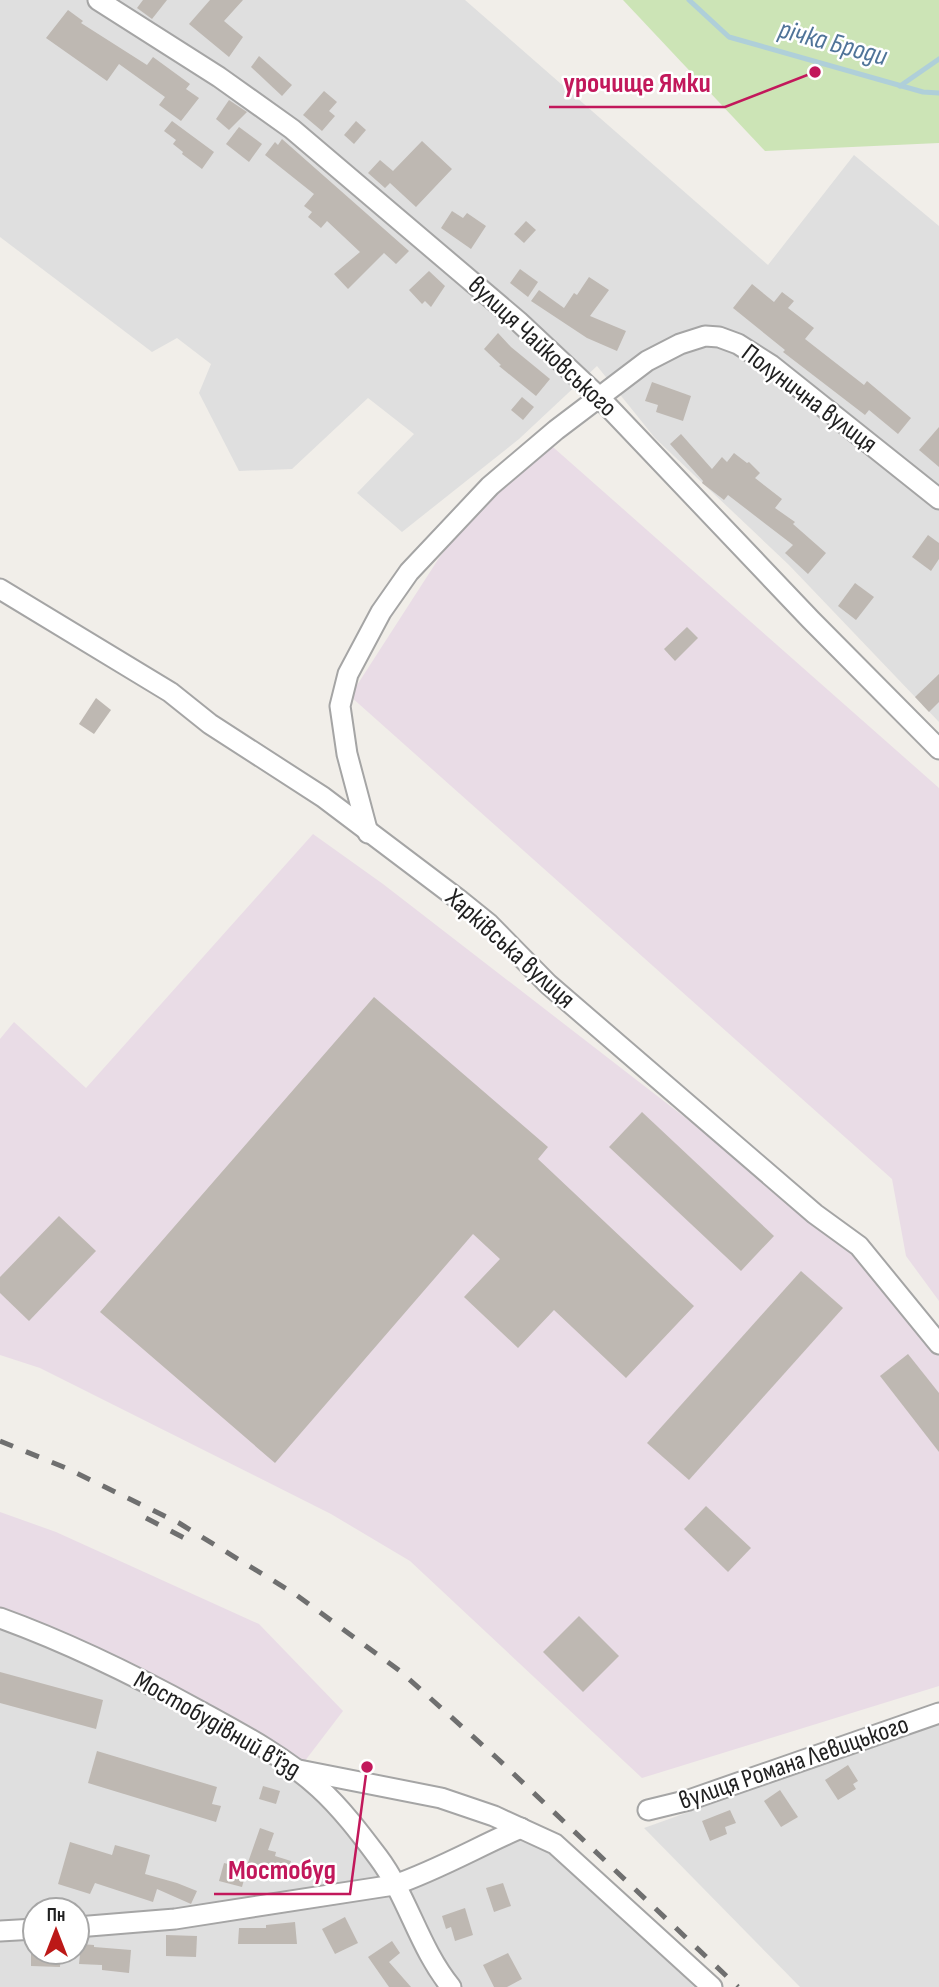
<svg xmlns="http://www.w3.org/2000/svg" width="939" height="1987" viewBox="0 0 939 1987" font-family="'Sofia Sans Condensed',sans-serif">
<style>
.residential{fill:#dfdfdf;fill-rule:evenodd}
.industrial{fill:#e9dce6}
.grass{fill:#cce4b6}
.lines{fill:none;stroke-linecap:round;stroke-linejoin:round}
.stream{stroke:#afcfd9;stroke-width:5}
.building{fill:#beb8b2}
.street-casing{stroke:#a5a5a5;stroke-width:23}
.street{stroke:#fff;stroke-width:19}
.rail{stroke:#6f6f6f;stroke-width:5;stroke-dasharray:14 14;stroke-linecap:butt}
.labels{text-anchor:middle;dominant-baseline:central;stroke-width:5;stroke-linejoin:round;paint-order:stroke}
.street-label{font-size:26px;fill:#212121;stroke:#fff}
.water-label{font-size:28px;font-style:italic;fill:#507499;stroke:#fff}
.leader{fill:none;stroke:#c2185b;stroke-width:2.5}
.callout-dot{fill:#c2185b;stroke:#fff;stroke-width:2.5}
.callout-label{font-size:28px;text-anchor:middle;font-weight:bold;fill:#c2185b;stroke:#fff;stroke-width:5;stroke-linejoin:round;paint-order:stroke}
</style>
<rect width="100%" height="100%" fill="#f1eee9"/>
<!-- residential -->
<g class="residential">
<path d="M0,0H465L768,265L854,155L939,226V722L789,565L655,438L597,366L519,439L402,532L357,493L414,434L368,398L292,469L239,471L199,393L211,364L177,338L152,352L0,237Z"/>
<path d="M0,1618L298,1770L394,1884L521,1828L712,1987H0ZM35,1910H77V1952H35Z"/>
<path d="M939,1722V1987H800L644,1828Z"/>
</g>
<!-- industrial -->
<g class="industrial">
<path d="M545,440L939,788V1301L906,1256L892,1179L350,696L439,558L489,495Z"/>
<path d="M313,834L383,884L854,1248L939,1356V1686L642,1778L410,1561L331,1514L40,1368L0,1355V1039L14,1022L86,1088Z"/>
<path d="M0,1512L56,1532L259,1624L343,1711L298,1770L0,1618Z"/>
</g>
<!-- grass -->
<path class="grass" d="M623,0H939V143L765,151Z"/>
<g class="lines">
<!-- stream -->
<g class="stream">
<path d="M689,0L729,37L923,92L939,93"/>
<path d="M900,86L939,59"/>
</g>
</g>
<!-- building -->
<g class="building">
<path d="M143,0H167L152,19L137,8Z"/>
<path d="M210,0H243L224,21L243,37L229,57L189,24Z"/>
<path d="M68,10L83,21L81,23L147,65L153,57L190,84L186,89L199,98L181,121L159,105L165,97L119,64L107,81L46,38Z"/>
<path d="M259,56L292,85L282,96L251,67Z"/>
<path d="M324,91L337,102L329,111L335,116L322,131L303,115Z"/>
<path d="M229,100L247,112L229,130L216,119Z"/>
<path d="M172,121L214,152L202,169L182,154L183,152L173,144L176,140L164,131Z"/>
<path d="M356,121L366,130L354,144L344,135Z"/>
<path d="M239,127L262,144L249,162L226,144Z"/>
<path d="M282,139L409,251L396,264L384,253L348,289L334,274L360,252L327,221L321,228L308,217L312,212L304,206L314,194L265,155L275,142L278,145Z"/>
<path d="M422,141L452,169L416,207L390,183L385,188L368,173L380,160L393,171Z"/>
<path d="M452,211L463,218L467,213L486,226L471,249L441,228Z"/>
<path d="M526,221L536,230L524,243L514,234Z"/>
<path d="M520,269L538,282L528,297L510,283Z"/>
<path d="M429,271L445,286L431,307L425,301L422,304L409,290Z"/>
<path d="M589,277L609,290L590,316L626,331L617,351L587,338L531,301L539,290L564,308L574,293L577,295Z"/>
<path d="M752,284L774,302L782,292L794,301L788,308L814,328L805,339L864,385L867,381L911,418L898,434L869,410L865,415L783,352L785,350L733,308Z"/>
<path d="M498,333L511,347L550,379L536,396L499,366L501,365L484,349Z"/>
<path d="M652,382L691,396L683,421L656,412L658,405L645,401Z"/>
<path d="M522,397L534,407L523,420L511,410Z"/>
<path d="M939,427V467L919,450Z"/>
<path d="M681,434L712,469L722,457L727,462L734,453L747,463L749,462L760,473L755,478L782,499L775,508L795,522L793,524L826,553L808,574L785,553L793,545L728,495L724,500L702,483L703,481L670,444Z"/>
<path d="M928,535L939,543V559L931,571L912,557Z"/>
<path d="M855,583L874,597L856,620L838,606Z"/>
<path d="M687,627L698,638L675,661L664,649Z"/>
<path d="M939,674V702L929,712L915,697Z"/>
<path d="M96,698L111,710L94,734L79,724Z"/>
<path d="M374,997L548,1147L538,1159L694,1306L626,1378L554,1310L518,1348L464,1297L500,1259L473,1234L275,1463L100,1312Z"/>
<path d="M642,1112L774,1236L741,1271L609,1147Z"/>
<path d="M59,1216L96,1251L29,1321L0,1293V1277Z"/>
<path d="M801,1271L843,1308L689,1480L647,1443Z"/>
<path d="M908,1354L939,1393V1452L880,1376Z"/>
<path d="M706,1506L751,1548L728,1572L684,1529Z"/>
<path d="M579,1616L619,1656L583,1692L543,1652Z"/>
<path d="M0,1672L103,1700L96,1729L0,1703Z"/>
<path d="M97,1751L217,1787L212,1804L221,1806L216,1822L88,1783Z"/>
<path d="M848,1765L858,1781L853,1784L856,1789L838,1800L825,1780Z"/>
<path d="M263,1786L280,1791L276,1804L259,1799Z"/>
<path d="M780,1790L798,1817L781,1827L764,1801Z"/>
<path d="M730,1810L736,1823L725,1827L727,1834L710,1841L702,1821Z"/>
<path d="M260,1828L274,1833L268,1850L276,1852L275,1856L291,1861L285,1881L246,1868Z"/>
<path d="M70,1842L112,1855L115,1845L150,1855L145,1874L177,1883L197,1891L191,1904L157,1889L153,1902L95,1883L90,1894L58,1884Z"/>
<path d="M224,1863L247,1869L242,1887L219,1881Z"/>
<path d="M503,1883L511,1906L494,1912L486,1888Z"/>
<path d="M465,1908L473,1935L455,1941L451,1927L446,1929L442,1916Z"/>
<path d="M345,1917L358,1943L335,1954L322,1929Z"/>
<path d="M295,1922L297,1944H238L239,1928H266V1925Z"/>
<path d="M166,1935L197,1936L196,1957L166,1956Z"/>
<path d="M392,1941L400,1953L389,1962L411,1987H389L368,1957Z"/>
<path d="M81,1944L94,1945V1947L131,1950L129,1973L102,1970V1965L79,1964Z"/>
<path d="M31,1952H61L60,1967L31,1966Z"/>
<path d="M508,1953L522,1979L507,1987H494L483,1965Z"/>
</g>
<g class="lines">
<defs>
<g id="street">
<path d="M98,0L219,77L292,129L518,321L599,397L811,620L939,749"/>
<path d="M0,589L170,692L210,724L323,797L458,899L489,924L548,984L815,1214L859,1246L939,1344"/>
<path d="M368,833L347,754L340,706L348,674L381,612L409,572L490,486L556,430L647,361L680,344L705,336L719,337L738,344L771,365L939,499"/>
<path d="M0,1618C69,1643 134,1675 198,1710C240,1733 284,1756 319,1788C341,1808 360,1833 378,1857C408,1897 419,1948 451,1987"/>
<path d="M299,1770L441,1798L494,1816L555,1844L712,1987"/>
<path d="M648,1810L689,1800L939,1713"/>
<path d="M77,1927L175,1919L394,1885C438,1870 479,1846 521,1828"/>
<path d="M0,1931L35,1929"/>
</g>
</defs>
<!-- street casing -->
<use href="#street" class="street-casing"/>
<!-- street -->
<use href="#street" class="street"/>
<!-- rail -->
<g class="rail">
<path d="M0,1441L66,1468L179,1523L295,1594L400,1671L498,1759L738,1987"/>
<path d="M146,1518L192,1542"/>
</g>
</g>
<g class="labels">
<!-- street labels -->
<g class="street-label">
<text transform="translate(542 347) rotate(43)">вулиця Чайковського</text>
<text transform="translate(809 399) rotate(37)">Полунична вулиця</text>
<text transform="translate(510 949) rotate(42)">Харківська вулиця</text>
<text transform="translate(217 1725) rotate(30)">Мостобудівний в'їзд</text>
<text transform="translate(794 1763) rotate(-19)">вулиця Романа Левицького</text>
</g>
<!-- water labels -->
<g class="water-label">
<text transform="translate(833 43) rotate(15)">річка Броди</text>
</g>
</g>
<!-- callouts -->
<path class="leader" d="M815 72L725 107H549M367 1767L350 1894H214"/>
<g class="callout-dot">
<circle cx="815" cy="72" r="7"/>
<circle cx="367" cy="1767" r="7"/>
</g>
<g class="callout-label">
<text x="637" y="92">урочище Ямки</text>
<text x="282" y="1879">Мостобуд</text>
</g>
<!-- north arrow -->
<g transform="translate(56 1931)"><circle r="33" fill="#ffffff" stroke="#a6a6a6" stroke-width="2"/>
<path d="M0-5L12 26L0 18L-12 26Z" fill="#bc1817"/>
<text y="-10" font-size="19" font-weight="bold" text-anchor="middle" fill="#212121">Пн</text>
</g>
</svg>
